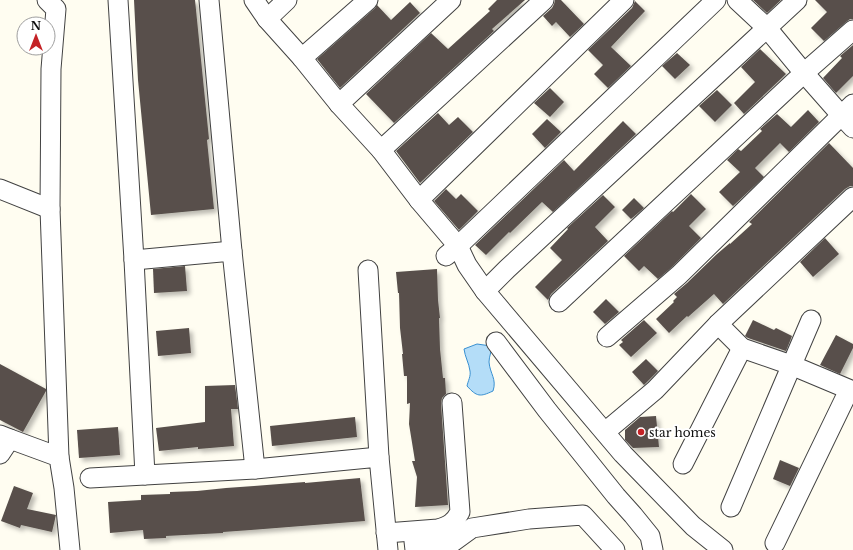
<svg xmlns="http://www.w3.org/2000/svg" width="853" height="550" viewBox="0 0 853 550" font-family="'Libre Baskerville',serif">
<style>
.water{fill:#b4ddf8;stroke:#3990d1}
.building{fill:#58504b;filter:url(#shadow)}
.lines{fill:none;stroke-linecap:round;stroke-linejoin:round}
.street-casing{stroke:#424242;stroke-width:21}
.street{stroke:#fff;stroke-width:19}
.poi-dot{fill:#c42226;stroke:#fff;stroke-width:1.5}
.labels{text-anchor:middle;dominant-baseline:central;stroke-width:4;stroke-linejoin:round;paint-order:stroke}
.poi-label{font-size:12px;fill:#0f0f0f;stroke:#fff;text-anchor:start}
</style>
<defs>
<filter id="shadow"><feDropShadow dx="3.5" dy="3.5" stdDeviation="2" flood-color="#0004"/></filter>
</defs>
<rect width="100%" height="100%" fill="#fffdf1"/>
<!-- water -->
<path class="water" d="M477,344L491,346C492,352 489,356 489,362C490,374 497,379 493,391C480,397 477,397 467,386C468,381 471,376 470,371C469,363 465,357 464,349Z"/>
<!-- building -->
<g class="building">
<path d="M134,0H195L209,139L207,140L214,209L151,215L138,80Z"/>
<path d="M497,0H525L492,29L494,31L394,123L366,94L431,33L448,49L490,11L488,9Z"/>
<path d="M555,0H561L584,24L570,37L556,22L552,26L543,16L552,8L554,4Z"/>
<path d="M753,0H781L767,13Z"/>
<path d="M815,0H853V19H850L846,22L824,41L811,28L827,12Z"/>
<path d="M635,1L645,11L611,47L631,66L608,88L594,74L603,65L588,50L632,8Z"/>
<path d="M410,2L420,13L340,88L317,59L375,8L377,5L391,20Z"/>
<path d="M853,45V76L836,93L823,78L842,58L840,56Z"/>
<path d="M760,49L786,74L744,114L734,103L755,82L741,67Z"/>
<path d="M677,53L690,65L675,79L662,66Z"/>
<path d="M550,88L564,102L550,117L534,103Z"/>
<path d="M717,90L732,105L715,122L699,106Z"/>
<path d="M808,110L819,122L789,152L780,143L755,168L764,177L733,206L719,192L740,172L727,160L738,149L741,151L762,131L760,129L777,114L791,127Z"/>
<path d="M438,113L449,125L458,117L473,132L420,183L396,151Z"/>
<path d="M547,119L561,132L545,148L532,134Z"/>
<path d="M623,121L636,134L553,212L542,202L510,233L509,232L486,255L475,245L564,160L574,171Z"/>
<path d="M829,143L853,168V186H850L845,189L723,304L714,294L688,317L687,316L669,333L656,319L674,302L673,301L677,297L674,294L687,283L717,254L730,243V244L752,224L749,222Z"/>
<path d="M446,189L456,199L461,194L478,211L459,230L434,201Z"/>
<path d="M691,194L706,209L689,226L701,238L672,267L658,279L644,266L639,271L624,256L672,211L673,212Z"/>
<path d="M603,195L615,207L595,227L608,241L551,294L548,300L535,287L562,260L550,248L568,229L567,228Z"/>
<path d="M634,198L644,208L631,219L622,210Z"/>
<path d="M825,238L839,254L813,277L800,262Z"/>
<path d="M185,266L187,291L154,293L153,269Z"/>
<path d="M437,269L438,300L440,318H439L440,349L443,378H445L446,394L442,398L441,404L448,505L415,507L417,477L412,461H415L409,424L410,403L407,404V376H404L402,354H403L400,328L399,293H398L396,272Z"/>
<path d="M606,299L619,312L605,324L593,312Z"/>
<path d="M644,320L657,333L631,357L619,345L623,342L621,340Z"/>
<path d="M753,320L774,330L776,328L792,336L786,351L748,338L745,336Z"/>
<path d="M189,328L191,353L158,356L156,331Z"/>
<path d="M836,335L853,344V348L840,374L820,365Z"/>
<path d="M646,359L658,371L644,385L632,372Z"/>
<path d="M0,364L46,389V391L23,432L0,420Z"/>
<path d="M235,385L238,409H231L234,446L198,449V447L159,451L156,428L205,422V386Z"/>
<path d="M656,416L659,447L633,448L625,440V430L640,417Z"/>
<path d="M355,417L357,437L272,446L270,426Z"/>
<path d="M118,427L120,455L79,458L77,430Z"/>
<path d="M780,460L799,468L790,486L773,479Z"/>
<path d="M360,478L365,521L251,530L223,532V533L166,536V538L144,539L143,530L110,533L108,502L141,500V495L170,494V492L197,491L226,488L254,486L305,482V483Z"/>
<path d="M14,486L33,493L27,509L56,515L52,532L21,525L20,528L1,521Z"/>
</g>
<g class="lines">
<defs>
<g id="street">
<path d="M47,0L56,9L51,69L50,209L59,457"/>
<path d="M118,0L134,260L145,475"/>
<path d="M209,0L232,251"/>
<path d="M254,0L267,19L302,58L339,104L381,150L419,200L458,246L467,265L485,291L623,454L693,526L723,550"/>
<path d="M737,0L767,28L804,73L841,115L853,128"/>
<path d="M267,19L287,0"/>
<path d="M302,58L368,0"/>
<path d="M339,104L451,0"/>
<path d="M381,150L544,0"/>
<path d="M0,189L50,209"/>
<path d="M419,200L624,0"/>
<path d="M446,256L458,246L716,0"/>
<path d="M134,260L232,251L255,469"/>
<path d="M368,270L379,457"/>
<path d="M485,291L507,269L797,0"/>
<path d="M559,302L804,73L853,30"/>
<path d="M718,324L742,348L791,365L853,391"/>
<path d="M607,337L679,275L853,104"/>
<path d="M496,342L547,410L616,496L633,515L650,536L653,550"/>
<path d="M605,432L655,390L718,324L853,197"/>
<path d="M0,435L10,439L0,454"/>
<path d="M10,439L59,457L64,488L70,550"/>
<path d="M683,464L742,348"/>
<path d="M90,478L255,469L379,457L388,550"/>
<path d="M731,507L811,320"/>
<path d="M386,533L438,529C449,526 454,523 460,512L452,403"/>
<path d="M775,543L849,390"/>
<path d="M415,550L414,541L450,544L472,528L529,519L583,515L615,550"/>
</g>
</defs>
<!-- street casing -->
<use href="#street" class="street-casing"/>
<!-- street -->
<use href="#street" class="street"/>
</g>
<!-- markers -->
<circle class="poi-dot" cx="641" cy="432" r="4"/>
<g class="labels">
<!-- poi labels -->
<g class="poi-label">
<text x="649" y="432">star homes</text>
</g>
</g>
<!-- north arrow -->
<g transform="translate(36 36)"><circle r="19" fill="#ffffff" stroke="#9f9f9f"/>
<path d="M0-3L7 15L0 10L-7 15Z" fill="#c42226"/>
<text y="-6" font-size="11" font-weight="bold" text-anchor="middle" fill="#0f0f0f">N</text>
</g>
</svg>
